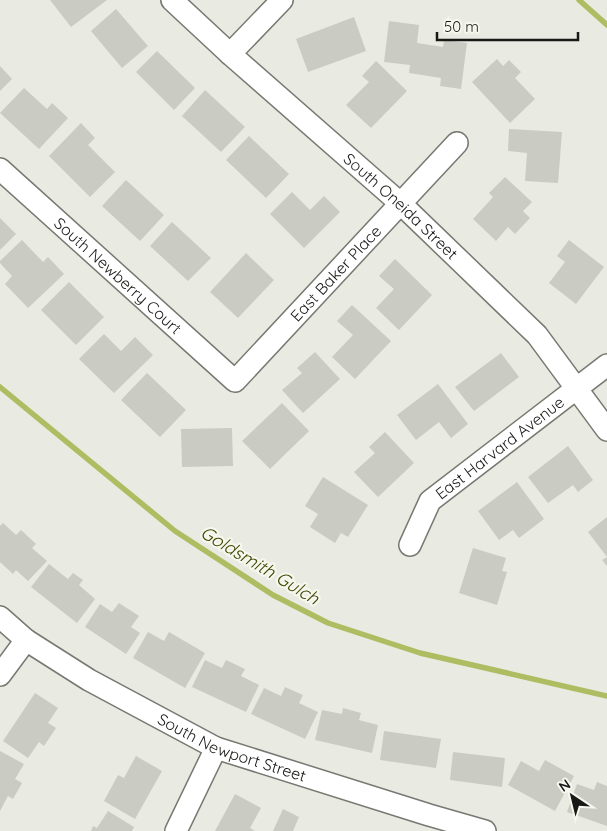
<svg xmlns="http://www.w3.org/2000/svg" width="607" height="831" viewBox="0 0 607 831" font-family="Quicksand,sans-serif">
<style>
.lines{fill:none;stroke-linecap:round;stroke-linejoin:round}
.stream{stroke:#aebc62;stroke-width:5.5}
.building{fill:#caccc4}
.street-casing{stroke:#777871;stroke-width:24}
.street{stroke:#fff;stroke-width:21}
.labels{text-anchor:middle;dominant-baseline:central;stroke-width:4.5;stroke-linejoin:round;paint-order:stroke}
.street-label{font-size:16px;fill:#181916;stroke:#f6f8ef}
.water-label{font-size:18px;font-style:italic;fill:#424902;stroke:#f6f8ef}
</style>
<rect width="100%" height="100%" fill="#e9ebe2"/>
<g class="lines">
<!-- stream -->
<g class="stream">
<path d="M579,0L607,25"/>
<path d="M0,387L175,531L273,595L328,623L420,653L607,696"/>
</g>
</g>
<!-- building -->
<g class="building">
<path d="M50,0H107L71,27Z"/>
<path d="M116,9L148,46L122,68L91,31Z"/>
<path d="M354,17L366,51L308,72L296,39Z"/>
<path d="M389,21L419,25L417,43L443,47L444,40L467,43L461,89L440,86L441,78L409,73L410,65L384,62Z"/>
<path d="M157,51L195,88L174,110L136,72Z"/>
<path d="M497,59L503,66L509,60L521,72L515,78L535,99L510,123L472,82Z"/>
<path d="M376,61L407,91L371,128L346,105L369,82L362,76Z"/>
<path d="M0,66L12,79L0,91Z"/>
<path d="M24,88L47,109L52,103L68,118L39,149L0,113Z"/>
<path d="M205,90L245,127L221,152L182,116Z"/>
<path d="M81,123L95,138L88,145L115,172L90,197L49,156Z"/>
<path d="M509,129L562,132L558,183L525,181L527,153L508,151Z"/>
<path d="M249,136L289,174L266,198L226,160Z"/>
<path d="M505,177L532,202L523,211L530,218L515,234L508,227L496,241L473,219L493,197L489,193Z"/>
<path d="M126,180L164,215L140,241L102,206Z"/>
<path d="M292,192L310,210L324,196L340,212L304,248L270,214Z"/>
<path d="M0,218L16,234L0,250Z"/>
<path d="M172,222L211,258L188,281L150,246Z"/>
<path d="M22,240L43,262L48,257L64,274L28,308L5,284L12,276L0,263V261Z"/>
<path d="M569,240L604,267L576,304L549,283L565,262L557,256Z"/>
<path d="M246,253L274,280L238,318L210,292Z"/>
<path d="M395,259L432,295L399,330L376,308L394,289L379,276Z"/>
<path d="M69,282L104,317L76,345L41,310Z"/>
<path d="M352,305L391,341L355,379L332,357L353,335L337,321Z"/>
<path d="M104,334L121,351L135,337L153,355L114,393L79,359Z"/>
<path d="M315,352L340,379L303,413L282,390L302,373L297,368Z"/>
<path d="M501,353L519,377L474,411L455,387Z"/>
<path d="M147,373L186,410L160,437L121,400Z"/>
<path d="M438,384L468,424L451,438L439,422L416,440L397,415Z"/>
<path d="M282,403L309,431L270,469L242,441Z"/>
<path d="M232,428L233,466L182,467L181,429Z"/>
<path d="M385,432L414,463L378,497L354,472L375,453L369,447Z"/>
<path d="M568,446L593,480L578,492L573,485L548,503L528,477Z"/>
<path d="M323,477L368,505L348,537L341,533L335,543L310,527L318,514L305,506Z"/>
<path d="M517,482L544,519L519,538L513,530L499,540L478,511Z"/>
<path d="M607,517V566L602,560L607,557L588,532Z"/>
<path d="M3,523L16,535L21,530L36,544L32,548L47,561L28,581L16,570L13,574L0,562V526Z"/>
<path d="M473,548L506,558L502,571L507,572L497,605L459,593Z"/>
<path d="M49,564L68,579L73,573L83,580L79,585L95,599L77,623L31,587Z"/>
<path d="M119,603L139,616L131,627L140,633L126,654L85,627L100,604L112,612Z"/>
<path d="M148,632L164,641L169,632L205,653L185,688L133,658Z"/>
<path d="M205,660L222,668L226,660L245,669L241,676L259,685L246,712L192,687Z"/>
<path d="M285,687L303,695L299,703L318,712L305,739L251,714L264,688L281,696Z"/>
<path d="M35,693L58,708L48,723L56,728L44,746L39,742L28,758L3,741Z"/>
<path d="M343,708L361,713L359,720L378,725L372,753L315,740L322,710L342,714Z"/>
<path d="M384,731L441,739L436,768L380,760Z"/>
<path d="M0,751L24,764L15,779L22,783L13,799L8,796L0,811Z"/>
<path d="M453,752L505,758L502,787L450,780Z"/>
<path d="M136,756L162,771L135,819L104,801L118,775L124,778Z"/>
<path d="M545,760L574,776L555,811L508,785L521,761L539,771Z"/>
<path d="M597,782L607,786V826L567,812L577,784L594,790Z"/>
<path d="M235,794L261,808L250,828L255,831H215Z"/>
<path d="M283,809L299,817L293,831H273Z"/>
<path d="M108,811L134,827L132,831H91L93,826L97,828Z"/>
</g>
<g class="lines">
<defs>
<g id="street">
<path id="s1" d="M172,0L230,54L400,203L537,335L607,430"/>
<path d="M230,54L282,0"/>
<path id="s2" d="M0,169L235,381L457,143"/>
<path id="s3" d="M410,545L430,501L607,365"/>
<path id="s4" d="M0,617L26,640L89,680L216,748L429,815L485,831"/>
<path d="M0,675L26,640"/>
<path d="M176,831L216,748"/>
</g>
</defs>
<!-- street casing -->
<use href="#street" class="street-casing"/>
<!-- street -->
<use href="#street" class="street"/>
</g>
<g class="labels">
<!-- street labels -->
<g class="street-label">
<text stroke="none"><textPath href="#s1" startOffset="308">South Oneida Street</textPath></text>
<text stroke="none"><textPath href="#s2" startOffset="464">East Baker Place</textPath></text>
<text stroke="none"><textPath href="#s2" startOffset="159">South Newberry Court</textPath></text>
<text stroke="none"><textPath href="#s3" startOffset="136">East Harvard Avenue</textPath></text>
<text stroke="none"><textPath href="#s4" startOffset="268">South Newport Street</textPath></text>
</g>
<!-- water labels -->
<g class="water-label">
<text transform="translate(260 565) rotate(31)">Goldsmith Gulch</text>
</g>
</g>
<!-- north arrow -->
<g transform="translate(572 796) rotate(325)" stroke="#f6f8ef" stroke-width="4" paint-order="stroke">
<path d="M0-4L9 19L0 12L-9 19Z" fill="#181916"/>
<text y="-8" font-size="14" font-weight="bold" text-anchor="middle" fill="#181916">N</text>
</g>
<!-- scale -->
<path d="M437 32v8h141v-8" fill="none" stroke="#181916" stroke-width="2.5"/>
<text x="444" y="32" font-size="15" fill="#181916" stroke="#f6f8ef" stroke-width="4" paint-order="stroke">50 m</text>
</svg>
